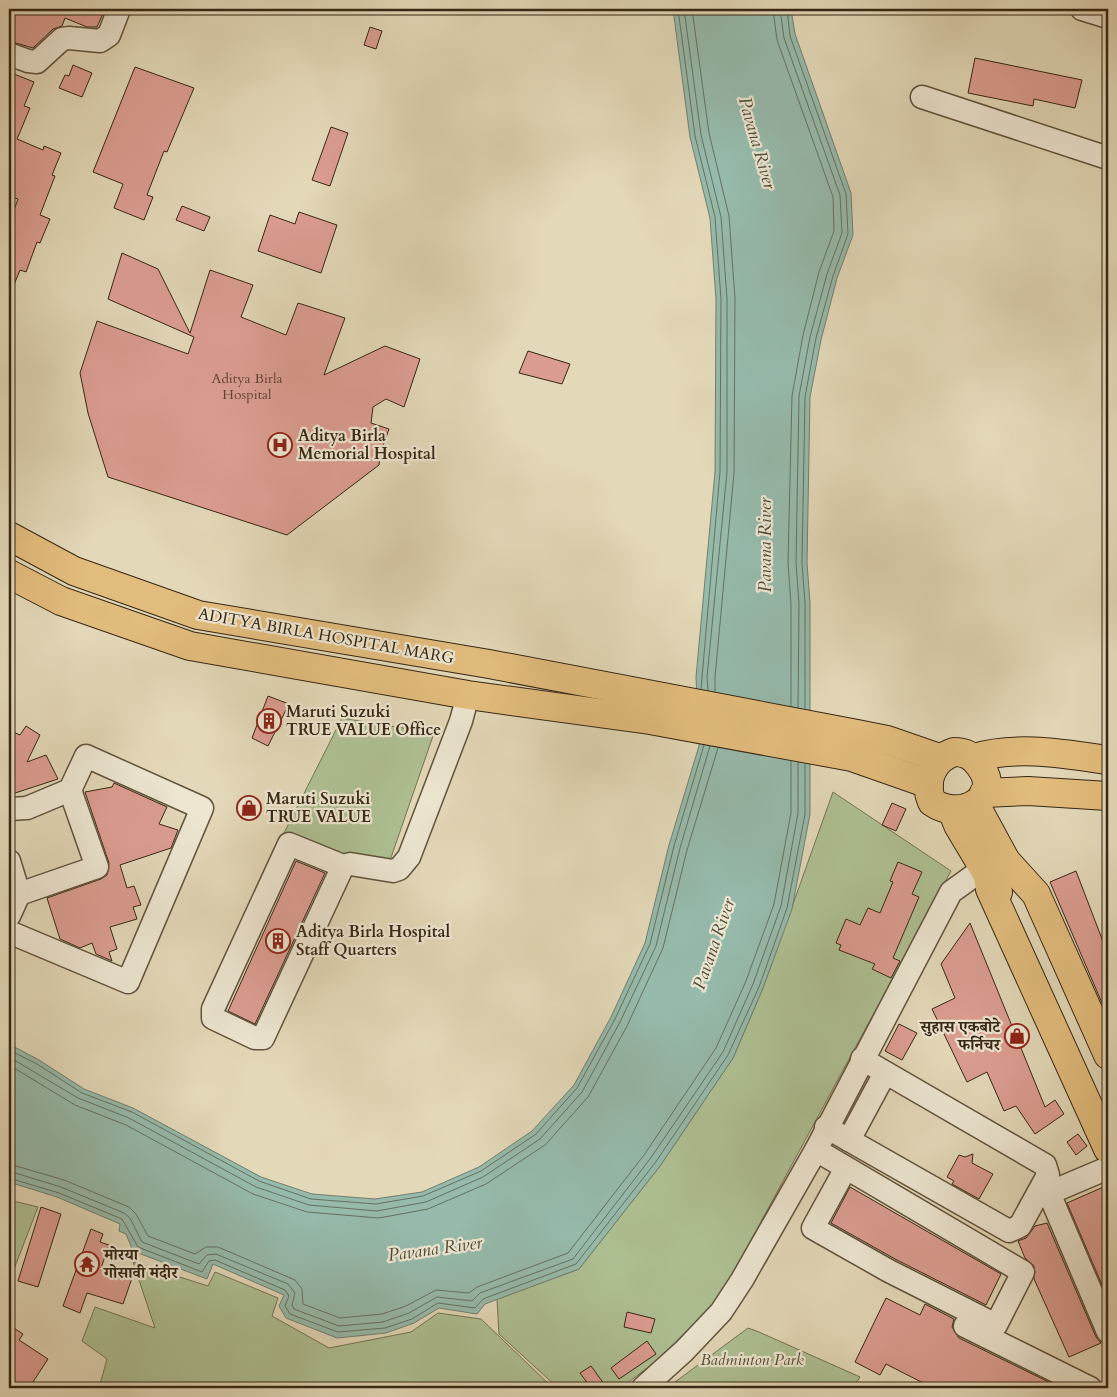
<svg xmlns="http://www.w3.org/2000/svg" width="1117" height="1397" viewBox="0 0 1117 1397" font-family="Cardo,'Noto Serif Devanagari',serif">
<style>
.green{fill:#aec093;stroke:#727454}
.water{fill:#96baab;stroke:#707f6f}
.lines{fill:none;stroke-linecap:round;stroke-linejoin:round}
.shore{stroke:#667060;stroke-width:1}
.building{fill:#dc9d91;stroke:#362714}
.minor-casing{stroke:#61533d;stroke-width:25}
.major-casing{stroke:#362714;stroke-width:30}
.minor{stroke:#ede6d1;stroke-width:22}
.major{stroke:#e2bc7c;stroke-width:28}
.labels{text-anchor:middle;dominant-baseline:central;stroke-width:4.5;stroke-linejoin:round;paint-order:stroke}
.number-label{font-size:14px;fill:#604433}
.poi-label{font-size:16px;font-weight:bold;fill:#362714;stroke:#ede6d1;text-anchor:start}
.street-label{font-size:16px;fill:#362714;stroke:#ede6d1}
.park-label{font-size:16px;font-style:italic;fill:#544d34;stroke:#ede6d1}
.water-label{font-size:18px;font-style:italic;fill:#4e4c3a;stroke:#ede6d1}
</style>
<rect width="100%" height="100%" fill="#e3d8b8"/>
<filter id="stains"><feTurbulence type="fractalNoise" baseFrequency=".004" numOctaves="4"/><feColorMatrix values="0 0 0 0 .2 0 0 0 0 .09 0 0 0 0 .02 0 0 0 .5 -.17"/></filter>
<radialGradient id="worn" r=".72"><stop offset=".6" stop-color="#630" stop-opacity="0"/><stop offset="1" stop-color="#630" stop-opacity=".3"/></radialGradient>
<!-- green -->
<g class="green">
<path d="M342,718L434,733L385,875L279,843Z"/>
<path d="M833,792L951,871L718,1301L656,1361L621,1388H558L499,1334L497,1299L579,1269L660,1166L733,1058L763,988Z"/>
<path d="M9,1200L38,1207L9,1282Z"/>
<path d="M133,1262L208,1286L215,1272L278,1298L272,1316L329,1348L411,1332L438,1313L481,1319L553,1388H99L107,1359L82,1341L95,1307L155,1328Z"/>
<path d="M748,1328L759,1332L860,1377L853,1388H667Z"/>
</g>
<!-- water -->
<path class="water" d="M673,9H791L795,34L851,193L853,235L837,278L821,340L810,397L807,563L810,603V814L792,909L763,988L733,1058L660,1166L579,1269L485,1304L477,1314L439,1308L414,1323L386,1333L337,1338L286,1318L279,1306L284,1295L213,1264L207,1279L133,1251L126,1234L119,1231L120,1224L57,1197L9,1182V1044L39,1060L84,1089L133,1108L261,1177L312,1194L375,1199L422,1192L479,1167L532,1131L574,1085L611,1017L645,943L669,845L699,746L696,677L715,472L716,299L710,218L690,137Z"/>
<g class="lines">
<!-- shore -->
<g class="shore">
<path d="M678,9L695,136L715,217L721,299L720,472L701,689"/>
<path d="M684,9L701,135L721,217L727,299V472L707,677L708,690"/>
<path d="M692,9L709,133L729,216L735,299L734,473L715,677V692"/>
<path d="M773,9L777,40L833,197L834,231L819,272L803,335L792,396L788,563L791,604V706"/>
<path d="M780,9L784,38L840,195L842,233L827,274L810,337L799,396L796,563L799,604L798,708"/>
<path d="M787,9L790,36L846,194L848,234L833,276L816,338L805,397L802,563L805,603V709"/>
<path d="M9,1050L37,1064L82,1093L132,1112L259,1181L311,1199L376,1204L423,1196L481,1171L536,1134L577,1088L615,1019L650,944L674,846L704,745"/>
<path d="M9,1057L78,1098L129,1118L256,1187L309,1205L377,1211L426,1202L483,1177L540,1139L582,1092L620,1022L656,946L680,848L710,746"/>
<path d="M9,1065L75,1105L126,1125L253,1194L307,1212L379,1218L428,1209L486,1184L545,1145L588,1097L627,1026L663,948L687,850L718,748"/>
<path d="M9,1164L64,1180L129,1207L136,1214L148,1236L195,1254L206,1247H218L295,1280L302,1289L303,1304L340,1318L382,1314L406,1306L436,1290L469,1293L477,1287L568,1253L644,1155L716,1048L746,981L774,904L791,813V761"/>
<path d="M9,1171L61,1187L124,1213L130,1218L142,1242L199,1264L207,1255L216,1254L288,1284L295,1293L292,1305L294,1309L339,1326L383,1322L409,1313L437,1297L472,1301L480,1293L573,1259L650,1159L723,1052L753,984L781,906L798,813V762"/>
<path d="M9,1178L59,1193L122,1219L138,1247L202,1272L209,1261L215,1260L285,1290L289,1296L285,1306L290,1314L338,1332L385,1328L412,1319L438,1303L475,1308L483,1299L576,1264L655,1163L728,1055L759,987L787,908L805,814V764"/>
</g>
</g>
<!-- building -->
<g class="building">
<path d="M9,9H105L97,27H87L65,18L62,26L53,29L33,48L9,41Z"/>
<path d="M370,27L382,31L376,49L364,45Z"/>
<path d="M975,58L1082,80L1075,108L1034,99L1033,106L968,93Z"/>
<path d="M73,65L92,73L82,97L59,88L65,75L69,76Z"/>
<path d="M135,67L194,88L167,152L164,151L147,195L153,197L144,220L114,208L123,184L93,172Z"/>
<path d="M9,72L34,82L24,106L30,108L17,139L43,150L44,146L61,153L52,175L55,176L40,215L50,219L40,243L37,242L26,272L20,270L9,297V223L18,199L9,196Z"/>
<path d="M331,127L348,133L330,186L312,180Z"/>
<path d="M182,206L210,217L204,231L176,220Z"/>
<path d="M299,212L337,225L321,273L258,251L270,215L295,224Z"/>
<path d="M122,253L158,269L190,333L210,270L253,285L241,317L286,335L298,303L345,318L324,375L385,346L420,359L404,407L386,399L373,407L371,423L389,429L380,454L379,465L287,535L108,477L88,413L80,373L97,321L188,354L194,337L108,299Z"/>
<path d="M528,351L570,364L562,384L519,373Z"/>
<path d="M268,696L289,704L268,746L252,738Z"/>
<path d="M26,726L40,735L27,762L46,755L58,779L9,795V730L20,735Z"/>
<path d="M114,783L167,807L159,824L178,830L171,848L120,865L127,888L134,886L141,905L133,907L137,919L110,927L117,949L109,952L112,961L96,954L92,943L80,948L60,939L47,898L101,879L107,875L109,863L85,792L112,787Z"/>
<path d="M892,803L906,809L896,831L882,825Z"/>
<path d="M296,861L325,873L255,1024L228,1011Z"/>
<path d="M898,862L922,872L912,894L919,897L893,958L900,961L891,978L872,969L875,964L839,950L841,945L836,943L846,919L860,925L868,908L880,913L893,882L890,881Z"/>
<path d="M1076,871L1102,939L1108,936V1017L1050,882Z"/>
<path d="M970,923L1045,1107L1055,1100L1064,1114L1035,1134L1016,1106L1004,1111L987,1072L967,1082L932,1009L955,998L941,964Z"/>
<path d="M899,1024L917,1033L902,1060L885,1051Z"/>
<path d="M1078,1134L1087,1146L1076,1155L1067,1142Z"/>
<path d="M973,1154L972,1163L993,1174L979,1199L952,1184L954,1181L947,1177L959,1155L965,1157Z"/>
<path d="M1108,1185V1299L1067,1203Z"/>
<path d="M850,1187L1001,1274L986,1305L895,1259L831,1223Z"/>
<path d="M41,1207L61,1214L38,1287L18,1281Z"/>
<path d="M1047,1223L1096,1337L1101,1343L1069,1357L1034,1279V1266L1025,1258L1018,1241L1026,1238L1035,1226Z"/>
<path d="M91,1229L103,1234L100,1242L109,1245L101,1268L132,1278L123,1304L87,1293L80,1313L63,1306Z"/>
<path d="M886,1298L920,1315L925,1304L954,1319L952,1327L959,1338L1061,1388H1044L1034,1383L1031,1388H933L886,1364L880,1375L855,1362Z"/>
<path d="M627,1312L655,1319L651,1333L624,1327Z"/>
<path d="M9,1325L23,1334L19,1340L48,1359L29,1388H9Z"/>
<path d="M647,1341L656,1354L619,1379L611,1368Z"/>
<path d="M591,1366L607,1388H591L580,1373Z"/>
</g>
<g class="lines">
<defs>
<g id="minor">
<path d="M1082,9L1108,17"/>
<path d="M9,54L28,61L37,62L62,39L69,38L100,41L109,35L119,9"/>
<path d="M922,97L1108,158"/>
<path d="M9,809L27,808L70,790L86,756L202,808L128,982L9,932"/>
<path d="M9,861L19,894"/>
<path d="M343,866L289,844L213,1009V1018L255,1038H263L343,866L350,864L393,871L399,869L409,857L461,721L468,695"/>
<path d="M9,916L19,894L97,867L70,790"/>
<path d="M826,1127L1009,1231L1020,1226L1048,1175L1045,1165L862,1059"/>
<path d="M849,1140L885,1073"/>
<path d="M816,1150L1023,1272L996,1325L889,1271L813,1228L846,1168"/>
<path d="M1108,1168L1049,1193L1108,1332"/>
<path d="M965,1326L1090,1388"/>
<path d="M643,1388L684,1351L721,1312L742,1280L816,1150L951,892L983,869"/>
</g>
<g id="major">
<path d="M9,536L74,571L198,615L489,664L857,734L887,740L939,758"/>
<path d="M9,574L61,601L190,646L468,695L650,720L852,757L929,784"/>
<path d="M954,752C966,752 973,756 980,766C1004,798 960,822 932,802C923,781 933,759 954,752Z"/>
<path d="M974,758C1016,745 1065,754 1108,760"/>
<path d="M984,793L1028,791L1108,796"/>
<path d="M975,804L1006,861L1036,894L1108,1055"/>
<path d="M952,810L958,825L998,892"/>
<path d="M988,877L990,889L1108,1149"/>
</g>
</defs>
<!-- minor casing -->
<use href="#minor" class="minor-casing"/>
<!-- major casing -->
<use href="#major" class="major-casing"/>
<!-- minor -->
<use href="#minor" class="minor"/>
<!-- major -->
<use href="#major" class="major"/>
</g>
<!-- icons -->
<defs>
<symbol id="hospital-ring" viewBox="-11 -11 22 22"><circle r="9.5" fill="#ede6d1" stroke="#8f2418" stroke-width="1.5"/><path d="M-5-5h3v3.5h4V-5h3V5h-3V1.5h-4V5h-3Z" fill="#8f2418"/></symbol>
<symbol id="building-ring" viewBox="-11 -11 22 22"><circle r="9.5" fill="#ede6d1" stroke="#8f2418" stroke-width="1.5"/><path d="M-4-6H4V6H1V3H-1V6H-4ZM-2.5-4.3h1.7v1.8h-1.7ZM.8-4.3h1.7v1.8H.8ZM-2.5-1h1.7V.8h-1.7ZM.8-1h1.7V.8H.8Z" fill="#8f2418"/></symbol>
<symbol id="shop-ring" viewBox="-11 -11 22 22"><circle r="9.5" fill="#ede6d1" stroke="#8f2418" stroke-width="1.5"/><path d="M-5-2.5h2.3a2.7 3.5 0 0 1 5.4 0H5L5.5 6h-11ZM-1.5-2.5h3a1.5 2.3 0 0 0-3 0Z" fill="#8f2418"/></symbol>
<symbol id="temple-ring" viewBox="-11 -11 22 22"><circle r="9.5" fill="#ede6d1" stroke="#8f2418" stroke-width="1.5"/><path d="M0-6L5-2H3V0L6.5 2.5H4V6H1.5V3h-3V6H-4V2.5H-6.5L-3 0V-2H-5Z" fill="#8f2418"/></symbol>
</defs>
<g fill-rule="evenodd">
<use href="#hospital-ring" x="266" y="431" width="28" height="28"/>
<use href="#building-ring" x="255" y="707" width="28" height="28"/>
<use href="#shop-ring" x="235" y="794" width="28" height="28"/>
<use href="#building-ring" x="264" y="927" width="28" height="28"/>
<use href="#shop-ring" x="1003" y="1022" width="28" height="28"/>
<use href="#temple-ring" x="73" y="1250" width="28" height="28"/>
</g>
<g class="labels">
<!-- number labels -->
<g class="number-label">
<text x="247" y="378">Aditya Birla<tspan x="247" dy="16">Hospital</tspan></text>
</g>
<!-- poi labels -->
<g class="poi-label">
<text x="298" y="436">Aditya Birla<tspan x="298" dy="18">Memorial Hospital</tspan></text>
<text x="286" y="712">Maruti Suzuki<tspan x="286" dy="18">TRUE VALUE Office</tspan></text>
<text x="266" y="799">Maruti Suzuki<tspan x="266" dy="18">TRUE VALUE</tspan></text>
<text x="296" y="932">Aditya Birla Hospital<tspan x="296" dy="18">Staff Quarters</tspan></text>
<text x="1000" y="1027" text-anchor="end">सुहास एकबोटे<tspan x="1000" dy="18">फर्निचर</tspan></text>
<text x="104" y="1255">मोरया<tspan x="104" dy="18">गोसावी मंदीर</tspan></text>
</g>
<!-- street labels -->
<g class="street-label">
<text transform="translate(326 636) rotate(10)">ADITYA BIRLA HOSPITAL MARG</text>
</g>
<!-- park labels -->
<g class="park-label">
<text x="752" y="1360">Badminton Park</text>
</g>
<!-- water labels -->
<g class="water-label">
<text transform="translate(757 143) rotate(74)">Pavana River</text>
<text transform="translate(765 545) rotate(-90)">Pavana River</text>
<text transform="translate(714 944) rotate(-71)">Pavana River</text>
<text transform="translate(435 1249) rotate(-8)">Pavana River</text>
</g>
</g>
<!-- margin -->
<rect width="1117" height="1397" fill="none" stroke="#e3d8b8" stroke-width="30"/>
<rect x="10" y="10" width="1097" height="1377" fill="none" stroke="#362714" stroke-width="2.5"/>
<rect x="15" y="15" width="1087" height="1367" fill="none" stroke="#362714"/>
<rect width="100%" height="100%" filter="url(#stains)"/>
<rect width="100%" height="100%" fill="url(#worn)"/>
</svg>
